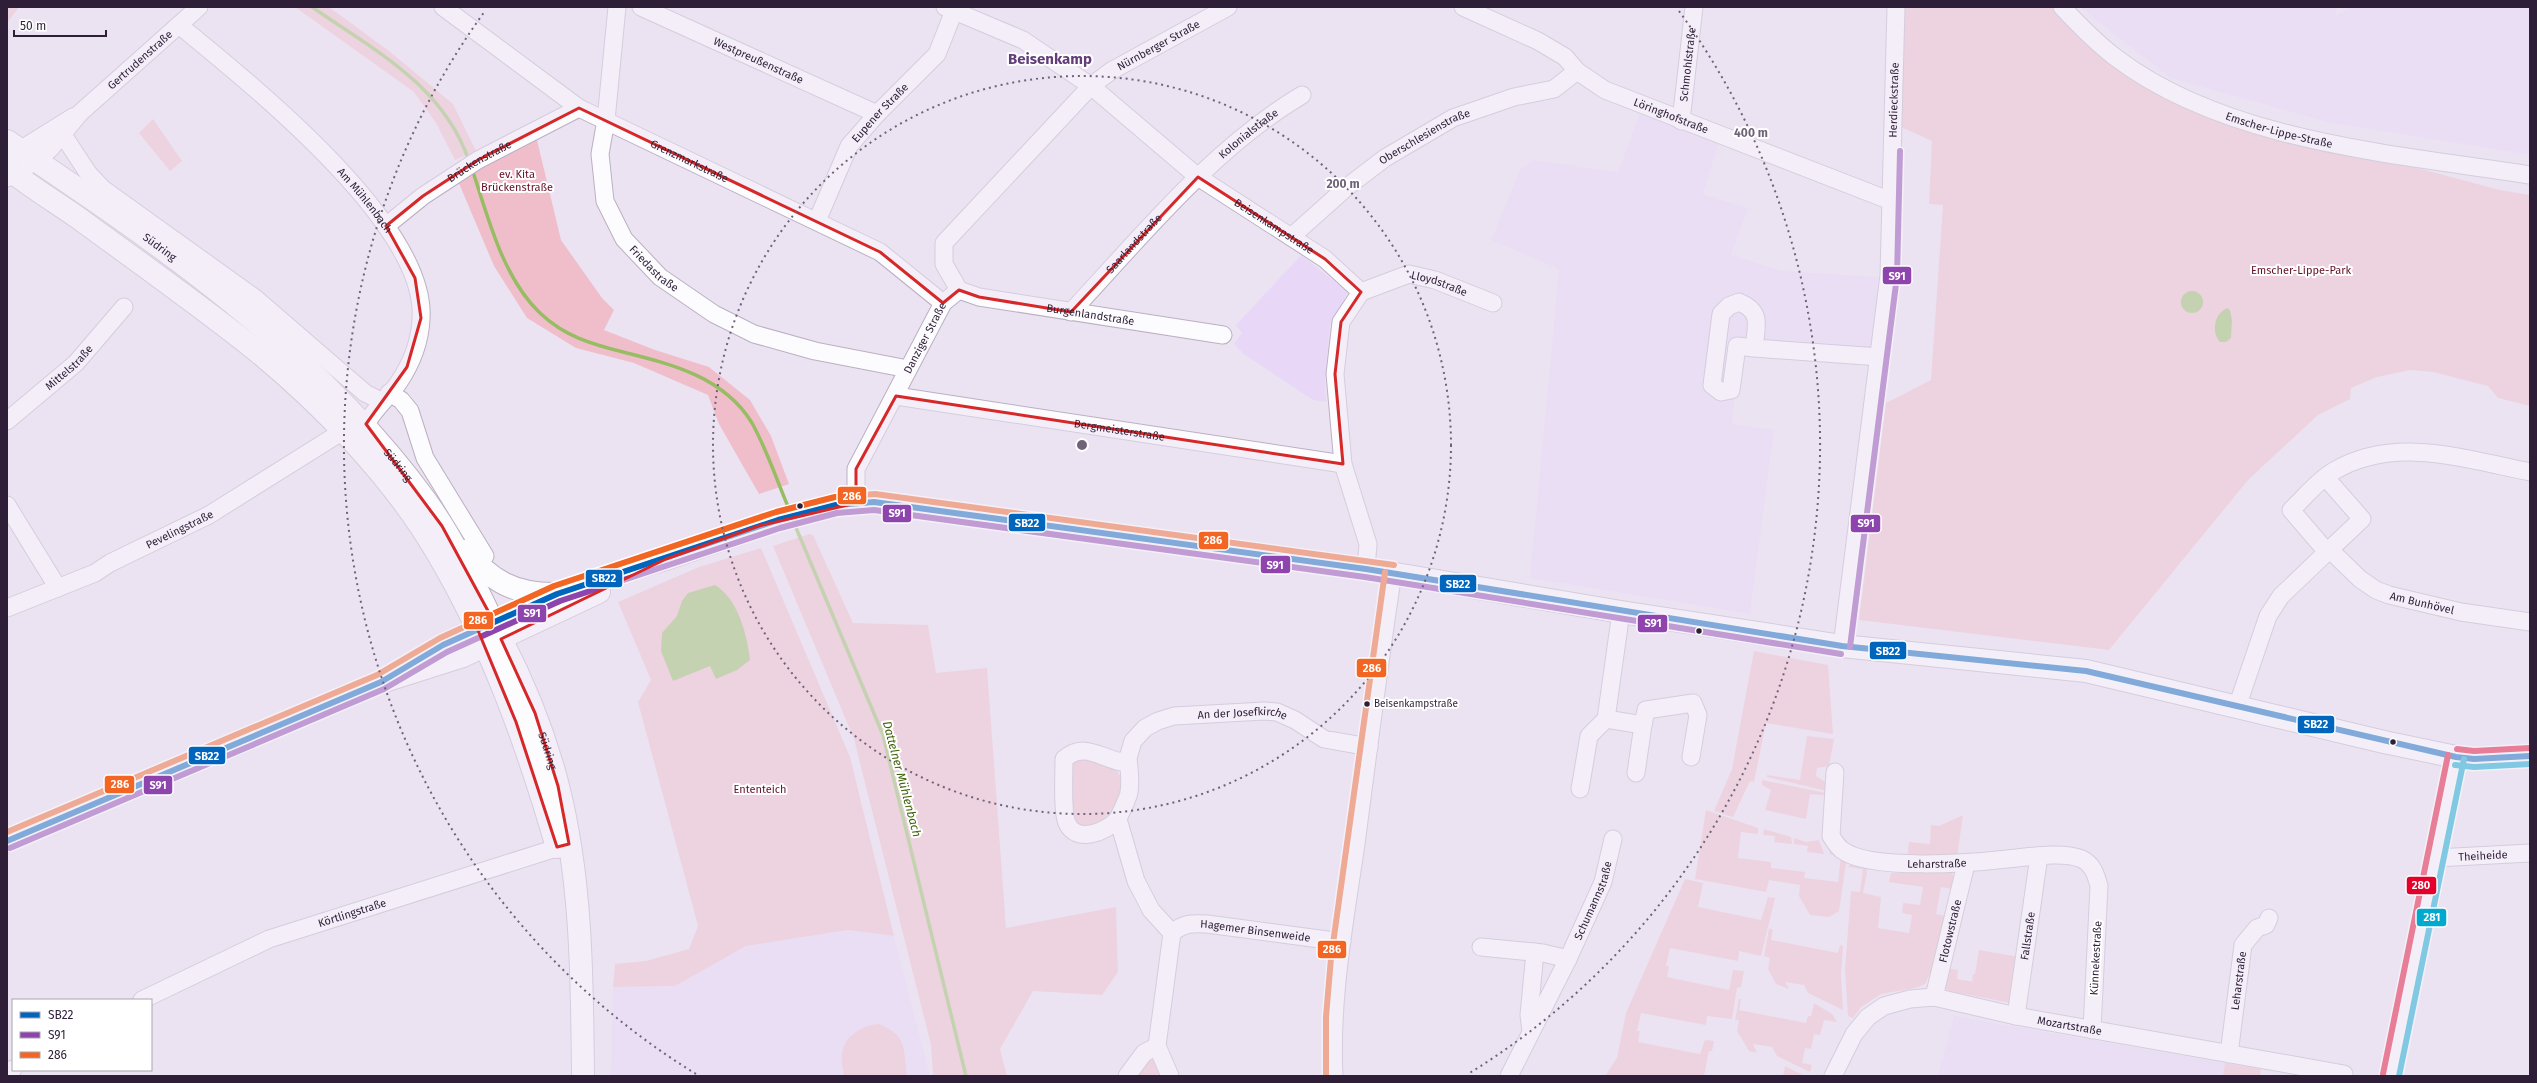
<svg xmlns="http://www.w3.org/2000/svg" width="2537" height="1083" viewBox="0 0 2537 1083" font-family="'Fira Sans',sans-serif">
<style>
.built{fill:#e9d7f8}
.green{fill:#f0becb}
.water{fill:#97bc63}
.lines{fill:none;stroke-linecap:round;stroke-linejoin:round}
.stream{stroke:#97bc63;stroke-width:3.5}
.minor-casing{stroke:#bbb0c3;stroke-width:19}
.major-casing{stroke:#bbb0c3;stroke-width:24}
.minor{stroke:#fcfbfd;stroke-width:17}
.major{stroke:#fcfbfd;stroke-width:22}
.bus-1-casing{stroke:#fff;stroke-width:9}
.bus-2-casing{stroke:#fff;stroke-width:9}
.bus-3-casing{stroke:#fff;stroke-width:9}
.bus-4-casing{stroke:#fff;stroke-width:9}
.bus-5-casing{stroke:#fff;stroke-width:9}
.bus-1{stroke:#0065bd;stroke-width:6}
.bus-2{stroke:#8e44ad;stroke-width:6}
.bus-3{stroke:#f26522;stroke-width:6}
.bus-4{stroke:#00a9ce;stroke-width:6}
.bus-5{stroke:#e4002b;stroke-width:6}
.marked{fill:none;stroke:#d62828;stroke-width:3;stroke-linejoin:round}
.ring{fill:none;stroke:#706379;stroke-width:2;stroke-dasharray:2 4}
.bus-dot{fill:#2e1e38;stroke:#fff;stroke-width:1.5}
.labels{text-anchor:middle;dominant-baseline:central;stroke-width:4;stroke-linejoin:round;paint-order:stroke}
.bus-label{font-size:10px;fill:#2e1e38;stroke:#fff;text-anchor:start}
.street-label{font-size:11px;fill:#2e1e38;stroke:#fff}
.park-label{font-size:11px;fill:#640d26;stroke:#fff}
.water-label{font-size:12px;font-style:italic;fill:#3e6207;stroke:#fff}
.district-label{font-size:15px;font-weight:bold;fill:#613e79;stroke:#fff}
.centre{fill:#706379;stroke:#fff;stroke-width:2}
.ring-label{font-size:12px;text-anchor:middle;font-weight:bold;fill:#706379;stroke:#fff;stroke-width:4;stroke-linejoin:round;paint-order:stroke}
.line-badge{stroke:#fff;stroke-width:1.5}
.badge-label{font-size:11px;text-anchor:middle;font-weight:bold;fill:#fff}
</style>
<rect width="100%" height="100%" fill="#ebe3f2"/>
<!-- built -->
<g class="built">
<path d="M2080,7H2337L2336,16L2351,7H2530V155L2327,122L2170,78Z"/>
<path d="M1641,110L1719,142L1703,194L1748,208L1731,255L1782,271L1878,277L1871,348L1741,342L1732,424L1774,430L1750,614L1530,578L1559,269L1491,240L1521,168L1534,160L1618,172Z"/>
<path d="M1301,255L1348,292L1330,325L1325,378L1326,402L1313,400L1245,355L1234,344L1242,333L1236,325Z"/>
<path d="M848,930L894,936L930,1076H611L613,987L675,986L746,946Z"/>
<path d="M1954,1016L2225,1063L2223,1076H1938Z"/>
</g>
<!-- green -->
<g class="green">
<path d="M7,7H19L7,23Z"/>
<path d="M295,7H329L389,51L453,104L476,151L455,160L436,123L414,92Z"/>
<path d="M1902,7H2060L2154,83L2323,143L2500,190L2530,195V406L2498,398L2488,386L2433,372L2410,370L2377,377L2351,388L2350,399L2318,415L2248,480L2109,650L1859,620L1886,403L1931,380L1943,205L1929,204L1932,141L1901,127Z"/>
<path d="M153,119L182,161L170,171L139,133Z"/>
<path d="M536,136L561,240L602,298L614,310L604,330L655,350L709,367L750,400L771,436L789,484L759,494L719,424L708,395L634,363L576,348L527,318L494,266L458,181Z"/>
<path d="M809,534L813,535L853,623L928,625L936,673L987,668L1006,928L1116,907L1118,972L1102,995L1033,991L1000,1049L1007,1076H933L931,1045L854,739L773,546Z"/>
<path d="M761,548L850,757L894,936L848,930L746,946L675,986L613,987L615,964L646,961L689,949L698,926L638,702L651,680L618,602L699,567Z"/>
<path d="M1754,651L1828,665L1833,734L1766,723L1754,782L1750,781L1733,817L1714,811L1732,769Z"/>
<path d="M1807,736L1834,739L1829,766L1817,768L1816,776L1827,783L1831,792L1767,777V775L1800,780Z"/>
<path d="M1082,756L1114,767L1121,777L1124,790L1121,800L1098,825L1082,827L1074,822L1072,815L1071,761Z"/>
<path d="M1762,780L1831,794V796L1810,794L1806,819L1765,810L1771,790L1762,785Z"/>
<path d="M1706,810L1758,828V834L1741,832L1738,858L1771,862V868L1805,872L1804,878L1838,882L1841,856L1830,854L1829,847L1847,856L1839,911L1829,917L1810,915L1799,896L1800,885L1769,880L1766,892L1695,879Z"/>
<path d="M1963,815L1957,857L1907,858L1909,842L1930,844L1931,825L1939,826Z"/>
<path d="M1764,829L1791,837L1792,844L1774,842L1775,836L1763,835Z"/>
<path d="M1794,838L1806,842L1819,840L1824,854L1807,852L1808,846L1794,844Z"/>
<path d="M1855,858L1866,865L1867,873L1863,893L1881,897L1878,928L1909,933L1912,915L1902,913L1903,903L1920,905L1923,887L1889,882L1891,873L1952,872L1954,880L1952,889L1941,887L1936,914L1946,916L1933,967L1925,984L1915,988L1881,994L1861,1007L1853,1018L1848,1016L1845,970L1851,891L1860,892L1863,869L1848,867Z"/>
<path d="M1685,879L1703,883L1698,907L1761,920L1768,897L1775,898L1761,956L1739,951L1738,961L1670,948L1666,966H1669L1667,977L1729,990L1733,970L1744,971L1741,987L1737,988L1732,1019L1707,1016L1706,1025L1641,1013L1637,1031H1640L1638,1042L1700,1054L1705,1040L1714,1041L1712,1051H1709L1704,1076H1605L1617,1058L1626,1013Z"/>
<path d="M1769,928L1773,930L1771,940L1838,953L1840,945L1843,946L1841,976L1843,1010L1808,993L1804,985L1785,982L1789,989L1776,984L1768,969L1770,958L1764,956Z"/>
<path d="M1979,950L2019,957L2011,1003L1949,991L1945,988L1947,968L1958,970L1957,979L1974,982L1972,981L1973,974H1975Z"/>
<path d="M1739,999H1741L1739,1010L1806,1023L1808,1016H1811L1814,1003L1832,1014L1837,1022L1824,1020L1820,1035L1814,1034L1811,1049L1805,1048L1802,1063L1812,1065L1810,1072L1777,1056L1772,1047L1753,1044L1757,1053L1749,1051L1737,1031L1739,1020H1735Z"/>
<path d="M879,1024C908,1036 903,1048 907,1076H844C843,1069 841,1060 842,1054C844,1036 862,1025 879,1024Z"/>
<path d="M1148,1058L1156,1060L1165,1076H1130Z"/>
<path d="M2225,1063L2261,1069L2260,1076H2223Z"/>
<path d="M1785,1066L1805,1076H1783Z"/>
</g>
<!-- water -->
<g class="water">
<circle cx="2192" cy="302" r="11"/>
<path d="M2227,308L2230,310L2232,320L2231,338L2226,342H2220C2211,332 2214,314 2227,308Z"/>
<path d="M715,585C738,599 747,634 750,660L737,670L716,679L710,666L673,681L661,651L662,633L677,616L682,601L688,593Z"/>
</g>
<g class="lines">
<!-- stream -->
<g class="stream">
<path d="M312,7C374,50 443,85 469,161"/>
<path d="M472,169C488,216 502,277 540,313C564,336 591,344 623,352C671,364 724,377 752,423C767,450 777,481 789,509"/>
<path d="M794,523L883,735L966,1076"/>
</g>
<defs>
<g id="minor">
<path id="s1" d="M443,7L579,108L880,252L943,303"/>
<path id="s2" d="M617,7L606,120L600,154L605,201L624,239L660,277L714,314L754,334L815,351L908,369"/>
<path id="s3" d="M641,7L877,114"/>
<path id="s4" d="M945,7L1023,40L1091,86L1198,177L1325,259L1361,292L1341,322L1335,374L1343,464L1368,544L1366,569"/>
<path id="s5" d="M1463,7L1538,41L1565,57L1577,71L1605,90L1891,201"/>
<path id="s6" d="M2062,7C2078,24 2095,42 2115,57C2226,142 2396,154 2530,175"/>
<path id="s7" d="M179,25C248,82 428,224 421,319C420,341 411,364 399,382C389,397 375,408 366,424"/>
<path id="s8" d="M1681,121L1694,7"/>
<path d="M63,135L88,173L103,189L255,298L365,393L381,401"/>
<path d="M7,158L73,117"/>
<path id="s9" d="M7,178L36,161L50,149L80,113L199,7"/>
<path id="s10" d="M817,221L849,146L877,114L937,54L954,11"/>
<path id="s11" d="M386,226L423,196L478,160L579,108"/>
<path id="s12" d="M1291,237L1347,187L1385,158L1453,118L1514,97L1554,89L1577,71"/>
<path id="s13" d="M959,290L979,297L1223,335"/>
<path id="s14" d="M1361,292L1409,274L1435,280L1493,303"/>
<path id="s15" d="M1071,312C1141,237 1213,148 1302,95"/>
<path d="M1754,348L1737,346L1731,390L1721,392L1712,385L1721,314L1729,306L1739,302C1763,312 1756,326 1754,348L1880,357"/>
<path d="M389,393L401,400L410,411L425,458L485,556"/>
<path id="s16" d="M896,396L1343,464"/>
<path id="s17" d="M7,421L76,363L124,307"/>
<path d="M2326,478L2362,519L2327,552"/>
<path id="s18" d="M856,503V469L943,303L959,290L944,264V243L1091,86L1111,71L1228,7"/>
<path d="M7,505L58,588"/>
<path id="s19" d="M2330,550L2360,579L2376,590L2389,595L2461,612L2530,622"/>
<path id="s20" d="M7,608L95,573L110,563L209,515L343,431"/>
<path id="s21" d="M1842,646L1889,275L1896,7"/>
<path d="M2237,707L2268,616L2281,596L2327,552L2291,510C2304,498 2318,480 2334,471C2395,435 2465,459 2530,472"/>
<path d="M1606,719L1643,725L1636,773"/>
<path d="M1643,725L1646,710L1693,703L1698,715L1691,757"/>
<path id="s22" d="M1128,758C1129,768 1131,781 1129,792C1129,796 1119,817 1117,820C1106,832 1076,844 1067,823C1062,813 1064,772 1064,759C1084,742 1099,757 1121,762L1128,758L1133,741L1145,728L1158,721L1174,716L1264,711L1277,712L1295,720L1324,739L1369,747"/>
<path id="s23" d="M1835,772L1831,836C1834,841 1837,846 1842,850C1869,871 1973,863 2007,859C2028,857 2063,851 2082,859C2094,865 2096,876 2099,886L2092,1030"/>
<path d="M1580,789L1589,736L1606,719L1621,612"/>
<path d="M1118,819L1136,881L1151,910L1172,933"/>
<path id="s24" d="M2436,858L2530,853"/>
<path d="M1481,947L1543,953L1568,959"/>
<path id="s25" d="M1934,997L1966,864"/>
<path id="s26" d="M142,1000L269,939L569,844"/>
<path id="s27" d="M2016,1016L2039,856"/>
<path d="M1531,1031L1529,1015L1535,952"/>
<path id="s28" d="M2229,1054L2243,945L2257,928L2266,925L2269,918"/>
<path d="M7,1072L13,1069"/>
<path d="M1127,1076L1144,1053L1157,1046"/>
<path id="s29" d="M1170,1076L1157,1046L1172,933C1184,923 1192,923 1207,924L1342,942"/>
<path d="M1334,1076C1330,998 1345,920 1356,844C1368,753 1379,663 1393,573"/>
<path id="s30" d="M1509,1076L1568,959L1603,882L1613,839"/>
<path id="s31" d="M1833,1076L1854,1034L1868,1017L1884,1006L1910,999L1934,997L2016,1016L2344,1074"/>
<path d="M2391,1076L2456,757"/>
</g>
<g id="major">
<path id="s32" d="M7,141C159,243 317,351 426,501C457,544 478,592 501,639C525,685 545,735 558,786C582,881 582,979 583,1076"/>
<path d="M7,168C29,186 54,201 77,217C136,260 195,302 252,347C319,401 392,476 436,551C491,643 527,744 557,847"/>
<path d="M465,551C492,581 513,594 554,594"/>
<path d="M381,682L443,645L557,594L627,570L666,559L778,520L836,505L874,502L1366,569L1621,612L1842,646L2086,671L2384,742L2456,757L2474,759L2530,756"/>
<path d="M7,841L381,682L463,656L599,592"/>
</g>
</defs>
<!-- minor casing -->
<use href="#minor" class="minor-casing"/>
<!-- major casing -->
<use href="#major" class="major-casing"/>
<!-- minor -->
<use href="#minor" class="minor"/>
<!-- major -->
<use href="#major" class="major"/>
<defs>
<path id="bus-1" d="M7,841L381,682L443,645L557,594L778,520L836,505L874,502L1366,569L1842,646L2086,671L2456,757L2474,759L2530,756"/>
<g id="bus-2">
<path d="M1850,647L1897,276L1900,151"/>
<path d="M10,848L384,689L447,652L560,601L780,528L837,513L874,510L1365,577L1841,654"/>
</g>
<g id="bus-3">
<path d="M7,832L377,675L440,638L554,586L776,512L835,497L875,494L1394,565"/>
<path d="M1326,1076V1017L1331,958L1385,572"/>
</g>
<g id="bus-4">
<path d="M2455,765L2474,767L2530,764"/>
<path d="M2399,1076L2464,759"/>
</g>
<g id="bus-5">
<path d="M2457,749L2474,751L2530,748"/>
<path d="M2383,1074L2448,755"/>
</g>
</defs>
<!-- bus-1 casing -->
<use href="#bus-1" class="bus-1-casing"/>
<!-- bus-2 casing -->
<use href="#bus-2" class="bus-2-casing"/>
<!-- bus-3 casing -->
<use href="#bus-3" class="bus-3-casing"/>
<!-- bus-4 casing -->
<use href="#bus-4" class="bus-4-casing"/>
<!-- bus-5 casing -->
<use href="#bus-5" class="bus-5-casing"/>
<!-- bus-1 -->
<use href="#bus-1" class="bus-1"/>
<!-- bus-2 -->
<use href="#bus-2" class="bus-2"/>
<!-- bus-3 -->
<use href="#bus-3" class="bus-3"/>
<!-- bus-4 -->
<use href="#bus-4" class="bus-4"/>
<!-- bus-5 -->
<use href="#bus-5" class="bus-5"/>
</g>
<!-- marked area -->
<path d="M0 0H2537V1083H0ZM579,108L880,252L943,303L959,290L979,297L1071,312L1198,177L1325,259L1361,292L1341,322L1335,374L1343,464L896,396L856,469V503L759,526L666,559L501,639L535,713L558,786L569,844L557,847L516,722L477,628L494,622L442,526L366,424L407,367L421,318L415,278L386,226L423,196L478,160Z" fill="#ebe3f2" fill-opacity=".55" fill-rule="evenodd"/>
<path class="marked" d="M579,108L880,252L943,303L959,290L979,297L1071,312L1198,177L1325,259L1361,292L1341,322L1335,374L1343,464L896,396L856,469V503L759,526L666,559L501,639L535,713L558,786L569,844L557,847L516,722L477,628L494,622L442,526L366,424L407,367L421,318L415,278L386,226L423,196L478,160Z"/>
<!-- distance rings -->
<g class="ring">
<circle cx="1082" cy="445" r="369"/>
<path d="M696 1074A738 738 0 0 1 485 11M1679 11A738 738 0 0 1 1468 1074"/>
</g>
<!-- markers -->
<g class="bus-dot">
<circle cx="800" cy="506" r="3.5"/>
<circle cx="1699" cy="631" r="3.5"/>
<circle cx="1367" cy="704" r="3.5"/>
<circle cx="2393" cy="742" r="3.5"/>
</g>
<g class="labels">
<!-- bus labels -->
<g class="bus-label">
<text x="1374" y="704">Beisenkampstraße</text>
</g>
<!-- street labels -->
<g class="street-label">
<text stroke="none"><textPath href="#s18" startOffset="587">Nürnberger Straße</textPath></text>
<text stroke="none"><textPath href="#s9" startOffset="179">Gertrudenstraße</textPath></text>
<text stroke="none"><textPath href="#s3" startOffset="129">Westpreußenstraße</textPath></text>
<text stroke="none"><textPath href="#s8" startOffset="57">Schmohlstraße</textPath></text>
<text stroke="none"><textPath href="#s21" startOffset="549">Herdieckstraße</textPath></text>
<text stroke="none"><textPath href="#s10" startOffset="127">Eupener Straße</textPath></text>
<text stroke="none"><textPath href="#s5" startOffset="237">Löringhofstraße</textPath></text>
<text stroke="none"><textPath href="#s6" startOffset="254">Emscher-Lippe-Straße</textPath></text>
<text stroke="none"><textPath href="#s15" startOffset="252">Kolonialstraße</textPath></text>
<text stroke="none"><textPath href="#s12" startOffset="168">Oberschlesienstraße</textPath></text>
<text stroke="none"><textPath href="#s11" startOffset="114">Brückenstraße</textPath></text>
<text stroke="none"><textPath href="#s1" startOffset="292">Grenzmarkstraße</textPath></text>
<text stroke="none"><textPath href="#s7" startOffset="256">Am Mühlenbach</textPath></text>
<text stroke="none"><textPath href="#s4" startOffset="398">Beisenkampstraße</textPath></text>
<text stroke="none"><textPath href="#s15" startOffset="93">Saarlandstraße</textPath></text>
<text stroke="none"><textPath href="#s32" startOffset="186">Südring</textPath></text>
<text stroke="none"><textPath href="#s2" startOffset="280">Friedastraße</textPath></text>
<text stroke="none"><textPath href="#s14" startOffset="83">Lloydstraße</textPath></text>
<text stroke="none"><textPath href="#s13" startOffset="134">Burgenlandstraße</textPath></text>
<text stroke="none"><textPath href="#s18" startOffset="182">Danziger Straße</textPath></text>
<text stroke="none"><textPath href="#s17" startOffset="82">Mittelstraße</textPath></text>
<text stroke="none"><textPath href="#s16" startOffset="226">Bergmeisterstraße</textPath></text>
<text stroke="none"><textPath href="#s32" startOffset="510">Südring</textPath></text>
<text stroke="none"><textPath href="#s20" startOffset="190">Pevelingstraße</textPath></text>
<text stroke="none"><textPath href="#s19" startOffset="109">Am Bunhövel</textPath></text>
<text stroke="none"><textPath href="#s22" startOffset="392">An der Josefkirche</textPath></text>
<text stroke="none"><textPath href="#s32" startOffset="834">Südring</textPath></text>
<text stroke="none"><textPath href="#s24" startOffset="47">Theiheide</textPath></text>
<text stroke="none"><textPath href="#s23" startOffset="179">Leharstraße</textPath></text>
<text stroke="none"><textPath href="#s30" startOffset="195">Schumannstraße</textPath></text>
<text stroke="none"><textPath href="#s26" startOffset="228">Körtlingstraße</textPath></text>
<text stroke="none"><textPath href="#s29" startOffset="233">Hagemer Binsenweide</textPath></text>
<text stroke="none"><textPath href="#s25" startOffset="68">Flotowstraße</textPath></text>
<text stroke="none"><textPath href="#s27" startOffset="81">Fallstraße</textPath></text>
<text transform="translate(2096 958) rotate(-87)">Künnekestraße</text>
<text stroke="none"><textPath href="#s28" startOffset="74">Leharstraße</textPath></text>
<text stroke="none"><textPath href="#s31" startOffset="278">Mozartstraße</textPath></text>
</g>
<!-- park labels -->
<g class="park-label">
<text x="517" y="174">ev. Kita<tspan x="517" dy="13">Brückenstraße</tspan></text>
<text x="2301" y="270">Emscher-Lippe-Park</text>
<text x="760" y="789">Ententeich</text>
</g>
<!-- water labels -->
<g class="water-label">
<text transform="translate(902 779) rotate(75)">Dattelner Mühlenbach</text>
</g>
<!-- district labels -->
<g class="district-label">
<text x="1050" y="59">Beisenkamp</text>
</g>
</g>
<circle cx="1082" cy="445" r="6" class="centre"/>
<g class="ring-label">
<text x="1751" y="137">400 m</text>
<text x="1343" y="188">200 m</text>
</g>
<g class="line-badge">
<rect x="1882" y="266" width="30" height="19" rx="4" fill="#8e44ad"/>
<rect x="837" y="486" width="30" height="19" rx="4" fill="#f26522"/>
<rect x="882" y="504" width="30" height="19" rx="4" fill="#8e44ad"/>
<rect x="1008" y="513" width="38" height="19" rx="4" fill="#0065bd"/>
<rect x="1850" y="514" width="31" height="19" rx="4" fill="#8e44ad"/>
<rect x="1198" y="531" width="31" height="19" rx="4" fill="#f26522"/>
<rect x="1260" y="555" width="31" height="19" rx="4" fill="#8e44ad"/>
<rect x="585" y="569" width="38" height="19" rx="4" fill="#0065bd"/>
<rect x="1439" y="574" width="38" height="19" rx="4" fill="#0065bd"/>
<rect x="517" y="604" width="30" height="19" rx="4" fill="#8e44ad"/>
<rect x="463" y="611" width="31" height="19" rx="4" fill="#f26522"/>
<rect x="1637" y="614" width="31" height="19" rx="4" fill="#8e44ad"/>
<rect x="1869" y="641" width="38" height="19" rx="4" fill="#0065bd"/>
<rect x="1356" y="658" width="31" height="20" rx="4" fill="#f26522"/>
<rect x="2297" y="715" width="38" height="19" rx="4" fill="#0065bd"/>
<rect x="188" y="746" width="38" height="19" rx="4" fill="#0065bd"/>
<rect x="104" y="775" width="31" height="19" rx="4" fill="#f26522"/>
<rect x="143" y="775" width="30" height="20" rx="4" fill="#8e44ad"/>
<rect x="2406" y="876" width="31" height="19" rx="4" fill="#e4002b"/>
<rect x="2416" y="908" width="31" height="19" rx="4" fill="#00a9ce"/>
<rect x="1317" y="940" width="30" height="19" rx="4" fill="#f26522"/>
</g>
<g class="badge-label">
<text x="1897" y="280">S91</text>
<text x="852" y="500">286</text>
<text x="897" y="517">S91</text>
<text x="1027" y="527">SB22</text>
<text x="1866" y="527">S91</text>
<text x="1213" y="544">286</text>
<text x="1275" y="569">S91</text>
<text x="604" y="582">SB22</text>
<text x="1458" y="588">SB22</text>
<text x="532" y="617">S91</text>
<text x="478" y="624">286</text>
<text x="1653" y="627">S91</text>
<text x="1888" y="655">SB22</text>
<text x="1372" y="672">286</text>
<text x="2316" y="728">SB22</text>
<text x="207" y="760">SB22</text>
<text x="120" y="788">286</text>
<text x="158" y="789">S91</text>
<text x="2421" y="889">280</text>
<text x="2432" y="921">281</text>
<text x="1332" y="953">286</text>
</g>
<!-- border -->
<rect width="2537" height="1083" fill="none" stroke="#2e1e38" stroke-width="16"/>
<!-- legend -->
<rect x="12" y="999" width="140" height="72" fill="#ffffff" stroke="#aba5af"/>
<rect x="20" y="1012" width="20" height="6" fill="#0065bd" stroke="#aba5af"/>
<text x="48" y="1019" font-size="12" fill="#2e1e38">SB22</text>
<rect x="20" y="1032" width="20" height="6" fill="#8e44ad" stroke="#aba5af"/>
<text x="48" y="1039" font-size="12" fill="#2e1e38">S91</text>
<rect x="20" y="1052" width="20" height="6" fill="#f26522" stroke="#aba5af"/>
<text x="48" y="1059" font-size="12" fill="#2e1e38">286</text>
<!-- scale -->
<path d="M14 30v6h92v-6" fill="none" stroke="#2e1e38" stroke-width="2"/>
<text x="20" y="30" font-size="12" fill="#2e1e38" stroke="#ffffff" stroke-width="3" paint-order="stroke">50 m</text>
</svg>
